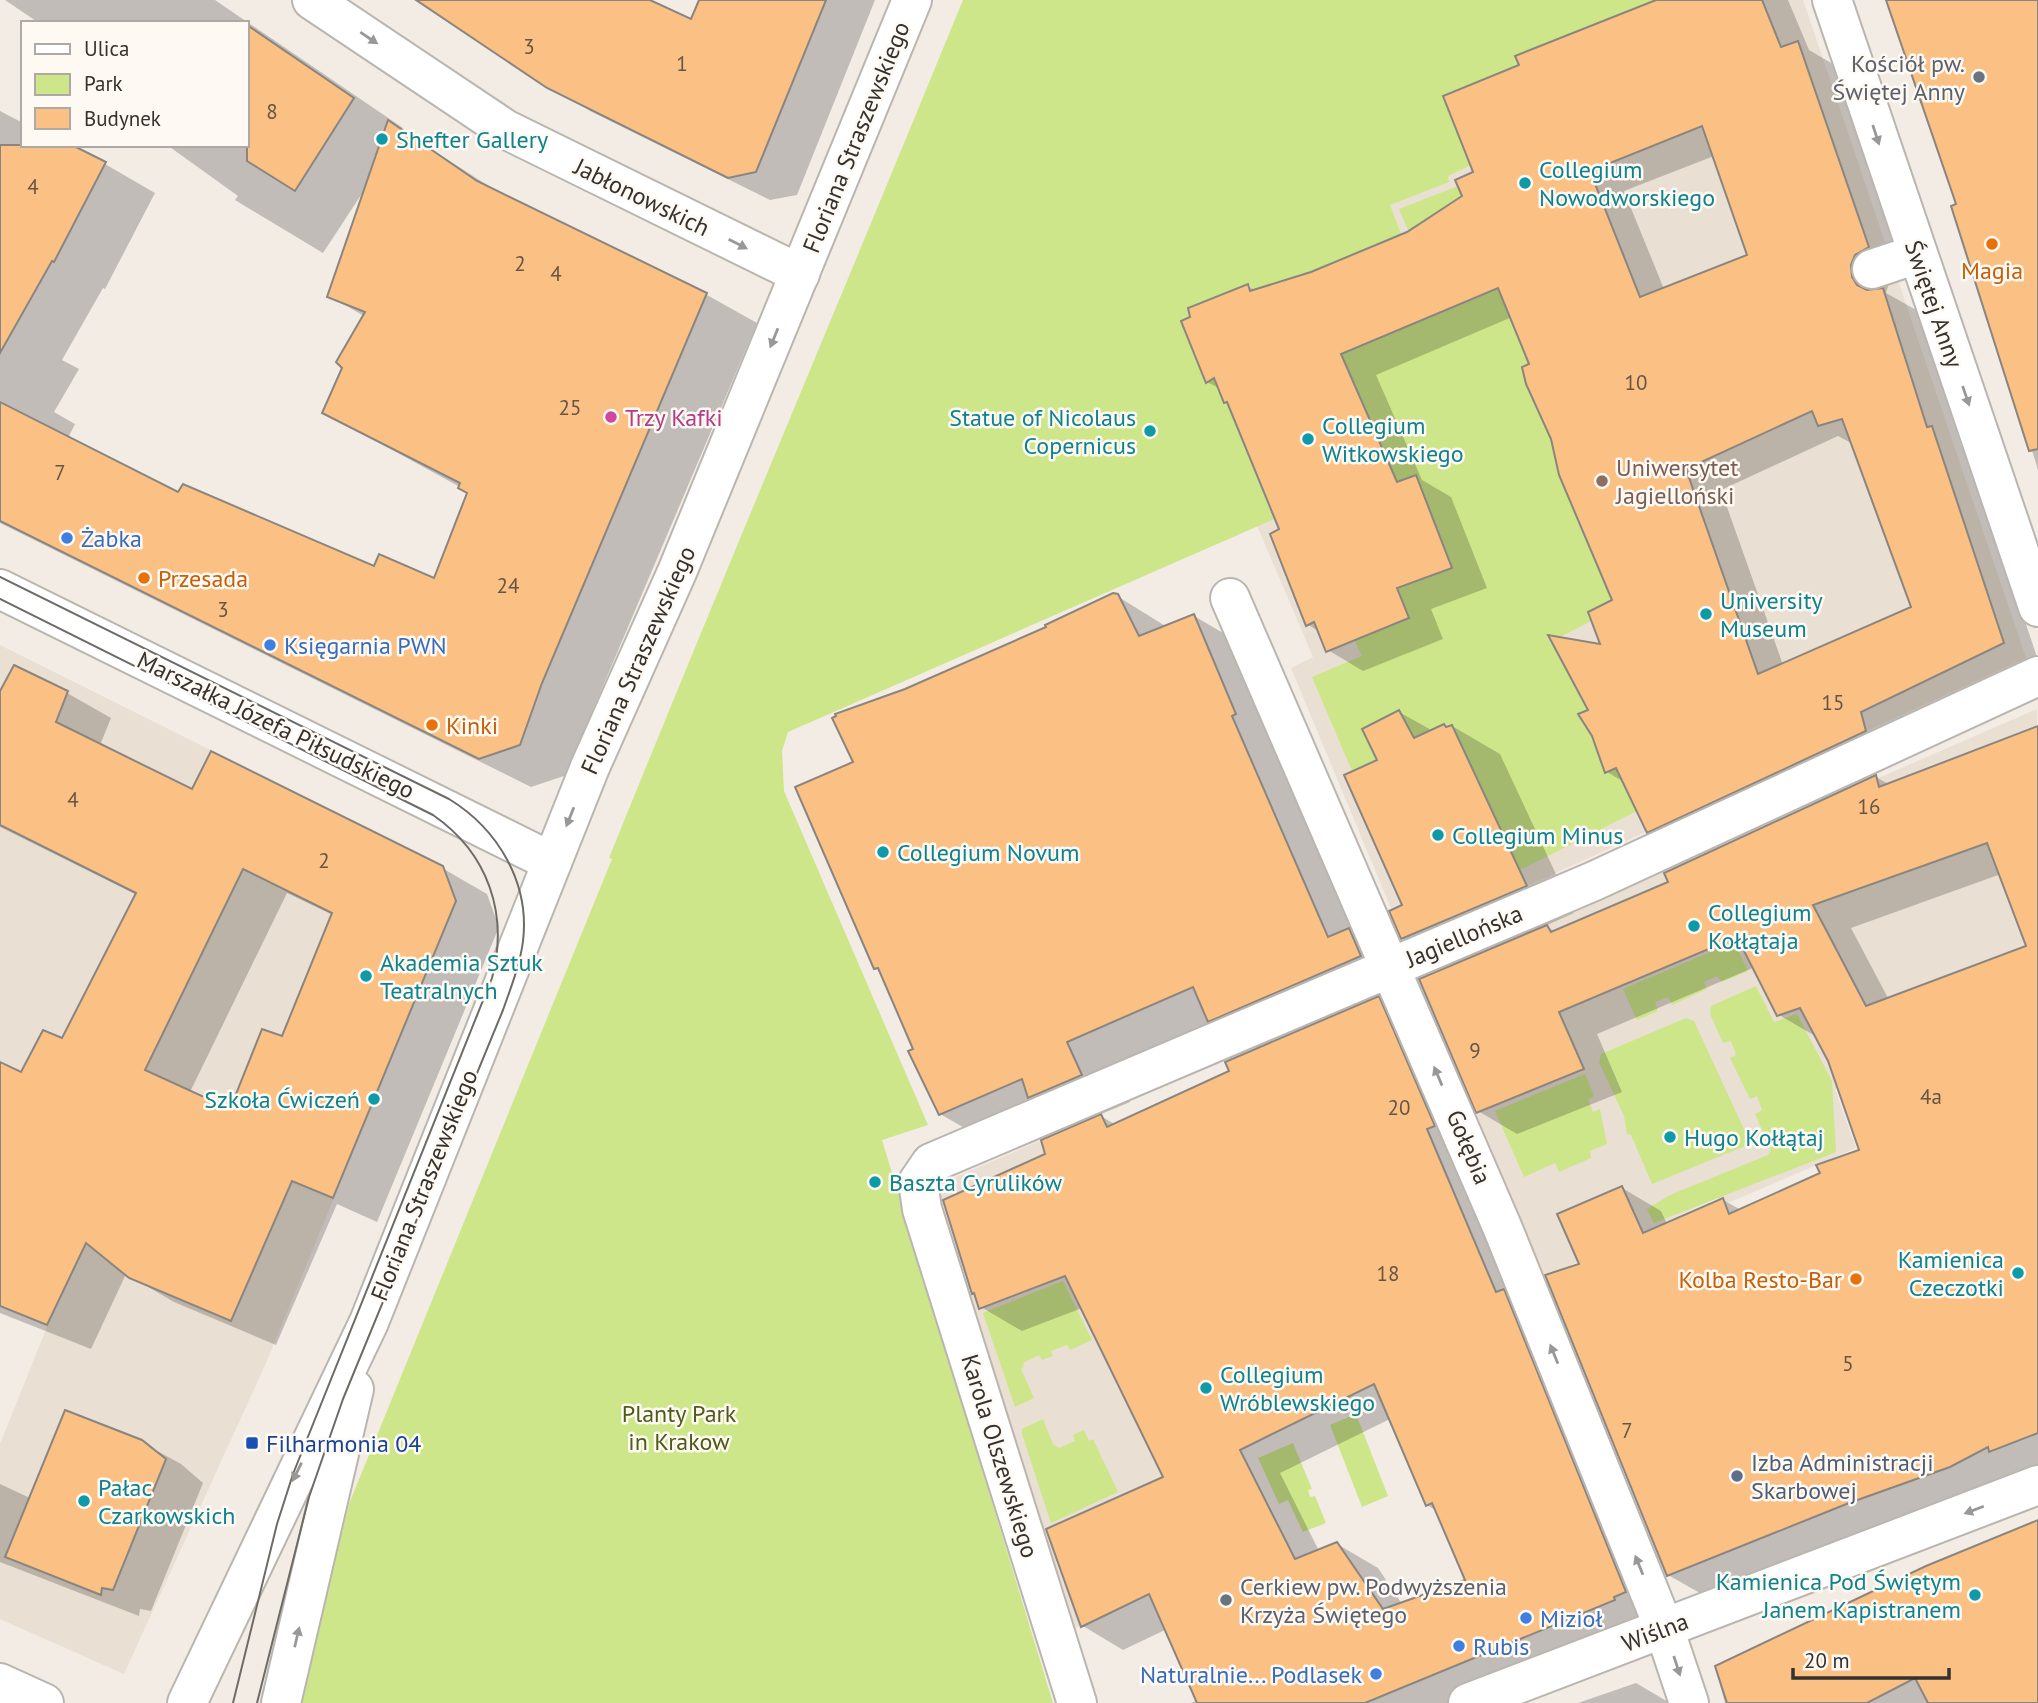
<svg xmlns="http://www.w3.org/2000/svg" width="2038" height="1703" viewBox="0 0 2038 1703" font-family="'PT Sans',sans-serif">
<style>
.built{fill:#eadfd3}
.green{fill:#cde68a}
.shadow{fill:#0003;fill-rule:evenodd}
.building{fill:#fac084;stroke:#8a857f;stroke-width:2;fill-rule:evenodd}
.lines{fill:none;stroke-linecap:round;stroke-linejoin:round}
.minor-casing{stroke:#bab5af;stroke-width:42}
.minor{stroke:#fff;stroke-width:38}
.tram{stroke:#6e6a66;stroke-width:2}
.oneway{fill:#9a9897}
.worship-dot{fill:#6b7280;stroke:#fff9f3;stroke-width:2.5}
.culture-dot{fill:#0f9aa8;stroke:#fff9f3;stroke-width:2.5}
.food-dot{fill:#e8710a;stroke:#fff9f3;stroke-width:2.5}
.hotel-dot{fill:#d1479c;stroke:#fff9f3;stroke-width:2.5}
.education-dot{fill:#8d6e63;stroke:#fff9f3;stroke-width:2.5}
.shop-dot{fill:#3f7fe0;stroke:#fff9f3;stroke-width:2.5}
.transit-dot{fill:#1a4fb4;stroke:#fff9f3;stroke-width:2.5}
.service-dot{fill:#5c6f8a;stroke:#fff9f3;stroke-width:2.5}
.labels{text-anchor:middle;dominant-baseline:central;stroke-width:5;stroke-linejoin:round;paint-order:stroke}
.number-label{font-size:21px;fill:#654}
.worship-label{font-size:24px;fill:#5b616d;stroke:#fff9f3;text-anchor:end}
.street-label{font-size:24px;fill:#34312f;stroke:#fff9f3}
.culture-label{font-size:24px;fill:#0d838f;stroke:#fff9f3;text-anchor:start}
.food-label{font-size:24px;fill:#c56008;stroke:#fff9f3;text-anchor:start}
.hotel-label{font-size:24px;fill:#b23c85;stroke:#fff9f3;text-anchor:start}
.education-label{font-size:24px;fill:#785e54;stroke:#fff9f3;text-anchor:start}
.shop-label{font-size:24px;fill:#366cbe;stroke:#fff9f3;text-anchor:start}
.park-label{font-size:24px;fill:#4c5b17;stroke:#fff9f3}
.transit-label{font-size:24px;fill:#164399;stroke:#fff9f3;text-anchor:start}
.service-label{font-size:24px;fill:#4e5e75;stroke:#fff9f3;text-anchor:start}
</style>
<rect width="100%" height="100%" fill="#f2ece5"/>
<!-- built -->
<g class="built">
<path d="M1637,0H1803L2026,658L1405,942L1291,668L1313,657L1163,305L1422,85Z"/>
<path d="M0,645L443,866L456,901L266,1363L124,1674L0,1619V1444L67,1277L0,1249Z"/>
<path d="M2037,709L2038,1002L1835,1089L1856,1148L1728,1203L1717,1198L1545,1277L1419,978Z"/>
<path d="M1088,1120L1306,1417L1241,1450L1253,1475L1232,1481L1165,1587L1069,1631L928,1189Z"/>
</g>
<!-- green -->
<g class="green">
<path d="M963,0H1656L1516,56L1519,65L1443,96L1471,165L1448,176L1449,182L1390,205L1401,234L1278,286L1276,282L1253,291L1249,283L1239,287L1241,292L1198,308L1196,304L1188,308L1189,317L1185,320L1205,382L1214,379L1224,404L1227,402L1274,519L788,732L782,751L784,791L928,1125L882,1140L1053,1703H300L349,1504L612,859L609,858C725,571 846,286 963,0Z"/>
<path d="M1458,186L1529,364L1522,367L1523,372L1561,452L1555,456L1556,461L1603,562L1597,566L1599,570L1605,568L1619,604L1588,612L1591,621L1560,637L1551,635L1550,643H1558L1573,674L1570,677L1575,686L1578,685L1637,811L1520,870L1452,725L1444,724L1415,739L1398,710L1362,729L1376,759L1352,771L1312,677L1362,656L1354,640L1397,589L1452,568L1416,474L1392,483L1351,375H1348L1339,355L1443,312L1399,209Z"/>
<path d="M1734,942L1748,971L1722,982L1717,976L1704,982L1707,989L1672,1005L1668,997L1655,1002L1658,1011L1637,1020L1623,989Z"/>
<path d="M1756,986L1774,1022L1797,1014L1832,1081L1836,1152L1654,1223L1647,1209L1670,1195L1768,1155L1771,1150L1755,1114L1762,1110L1757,1096L1750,1099L1730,1058L1736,1055L1731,1041L1723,1043L1710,1014L1711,1006Z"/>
<path d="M1686,1018L1694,1021L1748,1138L1745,1146L1652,1184L1631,1135L1627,1134L1624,1116L1599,1062L1601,1054Z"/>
<path d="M1585,1074L1594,1096L1588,1100L1593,1112L1600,1109L1607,1144L1590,1151L1591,1158L1559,1172L1555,1163L1524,1177L1495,1111Z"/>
<path d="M1063,1281L1092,1340L1070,1350L1067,1345L1051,1351L1053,1356L1042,1360L1039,1355L1023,1363L1024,1367L1021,1369L1034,1398L1015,1407L983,1313Z"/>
<path d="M1356,1414L1388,1496L1362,1507L1330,1425Z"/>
<path d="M1043,1419L1053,1444L1059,1448L1075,1441L1073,1435L1084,1430L1089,1441L1093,1439L1118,1492L1051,1523L1022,1434V1429Z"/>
<path d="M1293,1443L1312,1489L1308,1490L1310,1497L1315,1496L1326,1523L1303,1532L1288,1500L1279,1504L1258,1458Z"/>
</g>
<!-- shadow -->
<g class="shadow">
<path d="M5,0H215L403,128L402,130L504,196L707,295L757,323L592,712L570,774L531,787L0,523V111L23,123V145L105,164L155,193L105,289L103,288L62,360L79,369L54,412L75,424L68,438L179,494L374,569L435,581L469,492L325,413L364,316L329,296L365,189L323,253L235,200L238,196L167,145H247V23H39Z"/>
<path d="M418,0H649L692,22L701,0H875L797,195L770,200L590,111Z"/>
<path d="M1660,0H1788L1809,50L1833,64L1904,268L1891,275L1886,293L1918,311L1961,445L1967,449L2038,660L1684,852L1648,831L1624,782L1607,772L1590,711L1614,601L1552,439L1531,366L1512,317L1376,375L1422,480L1451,497L1487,588L1431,609L1443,639L1363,671L1328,650L1320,632L1307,624L1281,530L1229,404L1221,389L1207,382L1248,286L1256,291L1311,274L1408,233L1464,197L1521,66ZM1714,156L1749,256L1664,289L1624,191ZM1838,436L1853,444L1913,608L1783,665L1721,490Z"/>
<path d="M1887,0H2038V470L1958,205Z"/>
<path d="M1117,596L1167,627L1194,616L1242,644L1408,984L1377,997L1419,1022L1666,1616L1461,1703H1191L1198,1700L1167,1629L1123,1650L1083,1626L1165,1478L1082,1308L1022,1331L981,1307L973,1293L1047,1155L1079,1126L1056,1112L989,1142L940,1114L881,971L875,968L855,762L906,690ZM1217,1025L1259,1049L1231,1072L1116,1125L1099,1115L1130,1102L1114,1070ZM1390,1419L1427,1505L1437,1511L1468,1581L1402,1604L1378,1568L1337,1544L1319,1551L1280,1473Z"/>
<path d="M67,693L111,718L100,745L193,791L442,868L487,894L499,927L377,1222L337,1204L276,1345L174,1302L126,1274L91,1349L0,1313V1064L22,1075L63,1040L137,895L0,827V695ZM287,893L333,915L283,1038L231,1111L190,1092Z"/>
<path d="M1399,712L1433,731L1444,726H1452L1500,754L1574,913L1545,926L1556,932L1671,883L1876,777L1890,785L2038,733V1469L1707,1597L1668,1575L1581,1265L1622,1188L1661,1211L1667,1224L1723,1200L1741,1210L1822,1174L1861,1151L1829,1061L1817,1037L1779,1015L1755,967L1597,1034L1622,1092L1517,1134L1478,1111L1453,967L1403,938L1405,906L1379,761ZM2001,874L2029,947L1889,1000L1851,928Z"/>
<path d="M141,1442L181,1464L203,1483L151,1611L140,1609L139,1616L0,1562V1484L30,1498Z"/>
<path d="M2038,1521V1703H1725L1715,1667Z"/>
<path d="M1636,1683L1670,1703H1578Z"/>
</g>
<!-- building -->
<g class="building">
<path d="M416,0H650L691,19L699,0H826L756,172L728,178L547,88Z"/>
<path d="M1656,0H1762L1781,47L1798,41L1869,247L1855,255L1851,265L1852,277L1857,285L1867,290L1883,288L1927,427L1932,426L2004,643L1861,712L1866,731L1647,833L1616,768L1605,773L1592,736L1578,714L1588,710L1548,635L1600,644L1588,612L1612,600L1559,475L1551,439L1526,384L1522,367L1529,364L1498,288L1341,354L1397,482L1416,475L1452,568L1397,588L1409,618L1326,652L1314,622L1306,626L1270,534L1279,529L1227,402L1224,403L1214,378L1206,383L1181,321L1190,317L1188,308L1248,284L1250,291L1311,272L1407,232L1462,196L1455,180L1473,172L1443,96L1519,65L1515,56ZM1702,126L1747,255L1640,297L1590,171ZM1812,411L1818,426L1842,419L1911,607L1758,674L1686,469Z"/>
<path d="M1886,0H2038V449L2029,451L1951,206L1956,204Z"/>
<path d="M247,25L354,98L295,191L247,161Z"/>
<path d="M388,120L477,181L707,293L542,683L520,745L479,759L0,521V402L178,492L183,484L374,566L379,554L434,578L467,493L458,488L460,483L322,413L342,368L336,362L365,312L327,297Z"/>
<path d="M0,145H72L106,162L54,262L52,261L0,353Z"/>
<path d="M1113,593L1118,594L1139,636L1194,614L1236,714L1232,716L1328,937L1349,928L1361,956L1208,1022L1193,987L1067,1042L1082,1075L1028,1098L1022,1079L939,1115L908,1051L913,1049L878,968L874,969L795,787L853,762L832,718L836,716L835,714L905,689L1046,627L1045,625Z"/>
<path d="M14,665L68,691L56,722L192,789L211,751L443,866L456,901L333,1198L292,1181L231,1321L129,1278L86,1243L47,1325L0,1306V1062L21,1072L43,1030L62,1038L136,893L0,825V691ZM243,869L332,913L282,1036L262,1029L230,1109L145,1070Z"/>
<path d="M1399,710L1414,738L1444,724L1446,727L1452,725L1527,886L1401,939L1389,911L1402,905L1344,775L1377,760L1362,729Z"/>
<path d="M2038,726V1433L1989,1452L1988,1447L1950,1467L1849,1503L1667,1576L1545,1275L1579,1264L1557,1214L1622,1186L1643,1233L1723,1198L1729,1214L1820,1173L1816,1165L1859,1150L1828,1061L1800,1008L1777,1016L1737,937L1559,1012L1584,1069L1476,1113L1419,979L1547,925L1551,932L1668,882L1664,873L1876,775L1879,787ZM1987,843L2026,946L1866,1006L1813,905Z"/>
<path d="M1379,996L1435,1126L1427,1129L1496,1292L1504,1289L1626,1592L1614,1597L1615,1600L1365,1703H1197L1149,1594L1081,1627L1046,1529L1163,1477L1065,1276L979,1309L974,1293L972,1294L943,1200L1045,1154L1041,1140L1101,1114L1107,1127L1229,1071L1225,1062ZM1374,1384L1426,1506L1432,1503L1465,1580L1383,1609L1337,1542L1295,1559L1240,1450Z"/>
<path d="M65,1410L142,1440L166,1459L113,1590L102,1588L101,1595L5,1557Z"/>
<path d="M2038,1520V1703H1928L1915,1678L1867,1703H1727L1715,1666L1926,1566Z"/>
</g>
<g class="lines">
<defs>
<g id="minor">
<path d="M312,0L505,129L800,274"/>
<path d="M1832,0L2038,607"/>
<path d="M1872,269L1917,254"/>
<path d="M0,589L552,862"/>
<path d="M1230,598L1503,1229L1664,1628L1689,1703"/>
<path d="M0,1683L44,1703"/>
<path d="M187,1703L369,1322L590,767L677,572L912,0"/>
<path d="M281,1703L354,1389"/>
<path d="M1077,1703L922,1209L918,1182L931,1163L1594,881L2038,676"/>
<path d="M1468,1703L2038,1485"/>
</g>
</defs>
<!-- minor casing -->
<use href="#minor" class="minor-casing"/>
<!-- minor -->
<use href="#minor" class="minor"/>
<!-- tram -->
<g class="tram">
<path d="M0,577L449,799C498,829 530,883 523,941C520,965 511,987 503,1010L343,1399L309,1497L257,1703"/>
<path d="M0,599L433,815C488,853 509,914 492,978L293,1474L277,1524L233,1703"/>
</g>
</g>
<!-- one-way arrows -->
<defs><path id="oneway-solid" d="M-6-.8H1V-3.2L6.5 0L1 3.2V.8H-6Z" transform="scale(1.75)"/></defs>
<g class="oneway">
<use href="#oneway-solid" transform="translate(369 38) rotate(34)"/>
<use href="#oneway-solid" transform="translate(1876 135) rotate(72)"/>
<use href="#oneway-solid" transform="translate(738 244) rotate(27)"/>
<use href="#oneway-solid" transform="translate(774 338) rotate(112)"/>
<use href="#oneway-solid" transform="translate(1966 396) rotate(71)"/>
<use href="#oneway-solid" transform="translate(570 817) rotate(112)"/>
<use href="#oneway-solid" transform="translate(1438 1076) rotate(-113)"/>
<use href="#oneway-solid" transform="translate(1554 1354) rotate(-112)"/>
<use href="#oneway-solid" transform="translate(297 1472) rotate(116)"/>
<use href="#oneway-solid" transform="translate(1974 1510) rotate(159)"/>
<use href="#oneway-solid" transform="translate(1639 1565) rotate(-112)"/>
<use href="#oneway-solid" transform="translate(297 1637) rotate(-77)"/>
<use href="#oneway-solid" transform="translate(1677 1666) rotate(72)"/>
</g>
<!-- markers -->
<g class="worship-dot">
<circle cx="1979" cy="77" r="7"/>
<circle cx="1226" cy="1600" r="7"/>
</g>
<g class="culture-dot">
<circle cx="382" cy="139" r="7"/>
<circle cx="1525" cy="183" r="7"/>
<circle cx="1150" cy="431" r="7"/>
<circle cx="1308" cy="439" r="7"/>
<circle cx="1706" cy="614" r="7"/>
<circle cx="1438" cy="835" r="7"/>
<circle cx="883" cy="852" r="7"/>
<circle cx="1694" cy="926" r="7"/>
<circle cx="366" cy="976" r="7"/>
<circle cx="374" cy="1099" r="7"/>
<circle cx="1670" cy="1137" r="7"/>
<circle cx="875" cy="1182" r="7"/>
<circle cx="2018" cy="1273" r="7"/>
<circle cx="1206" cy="1388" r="7"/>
<circle cx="84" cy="1501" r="7"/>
<circle cx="1975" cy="1595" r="7"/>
</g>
<g class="food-dot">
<circle cx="1992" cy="244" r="7"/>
<circle cx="144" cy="578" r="7"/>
<circle cx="432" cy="725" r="7"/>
<circle cx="1856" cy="1279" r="7"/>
</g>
<circle class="hotel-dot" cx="611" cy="417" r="7"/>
<circle class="education-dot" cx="1602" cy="481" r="7"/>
<g class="shop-dot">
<circle cx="67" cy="538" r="7"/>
<circle cx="270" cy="645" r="7"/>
<circle cx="1526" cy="1618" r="7"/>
<circle cx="1459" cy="1646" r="7"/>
<circle cx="1376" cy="1674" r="7"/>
</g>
<rect class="transit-dot" x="245" y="1436" width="14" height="14" rx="3.5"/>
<circle class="service-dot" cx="1737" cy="1476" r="7"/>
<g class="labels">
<!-- number labels -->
<g class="number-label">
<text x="529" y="46">3</text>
<text x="682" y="63">1</text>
<text x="272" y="111">8</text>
<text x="33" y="186">4</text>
<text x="520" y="263">2</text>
<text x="556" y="273">4</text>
<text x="1636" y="382">10</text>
<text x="570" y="407">25</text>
<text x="60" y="472">7</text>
<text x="508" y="585">24</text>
<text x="223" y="609">3</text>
<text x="1833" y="702">15</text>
<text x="73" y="799">4</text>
<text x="1869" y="806">16</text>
<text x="324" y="860">2</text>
<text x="1475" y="1050">9</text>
<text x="1931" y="1096">4a</text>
<text x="1399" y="1107">20</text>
<text x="1388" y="1273">18</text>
<text x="1848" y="1363">5</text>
<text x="1627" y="1430">7</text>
</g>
<!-- worship labels -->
<g class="worship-label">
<text x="1965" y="63">Kościół pw.<tspan x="1965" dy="28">Świętej Anny</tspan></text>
<text x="1240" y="1586" text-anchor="start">Cerkiew pw. Podwyższenia<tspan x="1240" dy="28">Krzyża Świętego</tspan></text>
</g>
<!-- street labels -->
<g class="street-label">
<text transform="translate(856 137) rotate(-68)">Floriana Straszewskiego</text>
<text transform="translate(642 197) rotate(26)">Jabłonowskich</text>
<text transform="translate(1934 304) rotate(71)">Świętej Anny</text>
<text transform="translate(638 660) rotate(-66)">Floriana Straszewskiego</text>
<text transform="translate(276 725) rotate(26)">Marszałka Józefa Piłsudskiego</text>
<text transform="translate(1464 936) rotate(-23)">Jagiellońska</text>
<text transform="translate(1469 1147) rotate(67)">Gołębia</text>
<text transform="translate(424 1185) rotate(-68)">Floriana Straszewskiego</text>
<text transform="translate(1000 1456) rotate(73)">Karola Olszewskiego</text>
<text transform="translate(1655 1632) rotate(-21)">Wiślna</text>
</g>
<!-- culture labels -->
<g class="culture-label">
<text x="396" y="139">Shefter Gallery</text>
<text x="1539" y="169">Collegium<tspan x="1539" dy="28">Nowodworskiego</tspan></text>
<text x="1136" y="417" text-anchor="end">Statue of Nicolaus<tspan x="1136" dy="28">Copernicus</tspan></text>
<text x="1322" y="425">Collegium<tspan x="1322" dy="28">Witkowskiego</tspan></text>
<text x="1720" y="600">University<tspan x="1720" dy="28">Museum</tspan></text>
<text x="1452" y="835">Collegium Minus</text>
<text x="897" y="852">Collegium Novum</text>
<text x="1708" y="912">Collegium<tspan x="1708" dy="28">Kołłątaja</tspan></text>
<text x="380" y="962">Akademia Sztuk<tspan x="380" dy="28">Teatralnych</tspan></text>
<text x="360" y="1099" text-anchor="end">Szkoła Ćwiczeń</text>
<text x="1684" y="1137">Hugo Kołłątaj</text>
<text x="889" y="1182">Baszta Cyrulików</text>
<text x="2004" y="1259" text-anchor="end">Kamienica<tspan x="2004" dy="28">Czeczotki</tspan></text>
<text x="1220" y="1374">Collegium<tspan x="1220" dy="28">Wróblewskiego</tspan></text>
<text x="98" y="1487">Pałac<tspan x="98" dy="28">Czarkowskich</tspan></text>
<text x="1961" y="1581" text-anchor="end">Kamienica Pod Świętym<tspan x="1961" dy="28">Janem Kapistranem</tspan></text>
</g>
<!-- food labels -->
<g class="food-label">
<text x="1992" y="270" text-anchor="middle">Magia</text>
<text x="158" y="578">Przesada</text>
<text x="446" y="725">Kinki</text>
<text x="1842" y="1279" text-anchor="end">Kolba Resto-Bar</text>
</g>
<!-- hotel labels -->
<g class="hotel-label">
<text x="625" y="417">Trzy Kafki</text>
</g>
<!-- education labels -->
<g class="education-label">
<text x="1616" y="467">Uniwersytet<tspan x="1616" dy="28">Jagielloński</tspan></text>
</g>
<!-- shop labels -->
<g class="shop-label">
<text x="81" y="538">Żabka</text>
<text x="284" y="645">Księgarnia PWN</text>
<text x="1540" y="1618">Mizioł</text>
<text x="1473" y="1646">Rubis</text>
<text x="1362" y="1674" text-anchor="end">Naturalnie... Podlasek</text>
</g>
<!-- park labels -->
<g class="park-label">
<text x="679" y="1413">Planty Park<tspan x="679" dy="28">in Krakow</tspan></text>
</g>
<!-- transit labels -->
<g class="transit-label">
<text x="266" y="1443">Filharmonia 04</text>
</g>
<!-- service labels -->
<g class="service-label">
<text x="1751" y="1462">Izba Administracji<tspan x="1751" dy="28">Skarbowej</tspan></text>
</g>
</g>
<!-- legend -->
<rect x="21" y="21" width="228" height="126" fill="#fff9f3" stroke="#aea9a5" stroke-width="2"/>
<rect x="35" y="44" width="35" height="10" fill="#ffffff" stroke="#aea9a5" stroke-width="2"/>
<text x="84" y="56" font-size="21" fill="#34312f">Ulica</text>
<rect x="35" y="74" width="35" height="21" fill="#cde68a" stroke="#aea9a5" stroke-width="2"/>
<text x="84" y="91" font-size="21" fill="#34312f">Park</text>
<rect x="35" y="108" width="35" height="21" fill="#fac084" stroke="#aea9a5" stroke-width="2"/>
<text x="84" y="126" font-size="21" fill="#34312f">Budynek</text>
<!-- scale -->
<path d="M1793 1668v10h156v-10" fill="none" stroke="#34312f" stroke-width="3.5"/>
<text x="1804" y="1668" font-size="21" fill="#34312f" stroke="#fff9f3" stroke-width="5" paint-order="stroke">20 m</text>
</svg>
